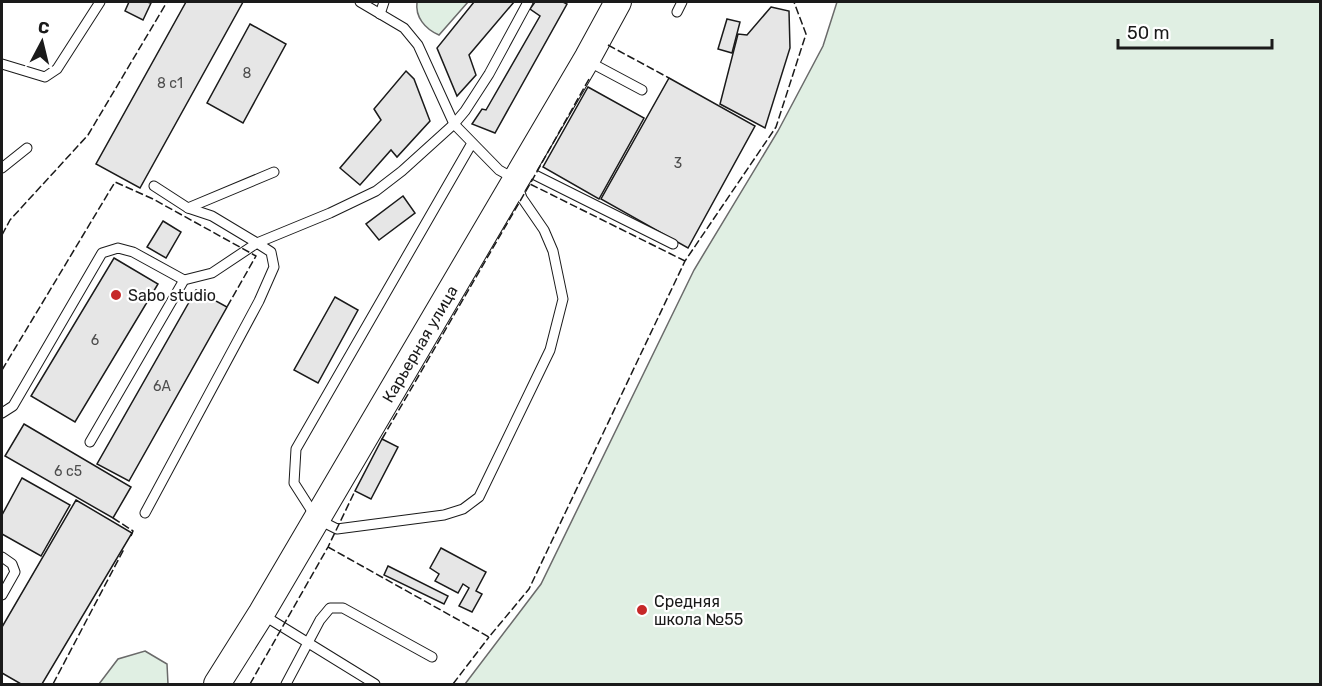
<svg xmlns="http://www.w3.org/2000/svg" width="1322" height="686" viewBox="0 0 1322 686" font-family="Rubik,sans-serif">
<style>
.green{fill:#e0efe3;stroke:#6a6a6a;stroke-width:1.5}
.building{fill:#e6e6e6;stroke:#1a1a1a;stroke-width:1.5}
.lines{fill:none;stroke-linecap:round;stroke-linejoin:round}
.lane-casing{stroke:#1a1a1a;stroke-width:11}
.secondary-casing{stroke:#1a1a1a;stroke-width:28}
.lane{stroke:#fff;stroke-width:9}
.secondary{stroke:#fff;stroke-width:26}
.fence{stroke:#1a1a1a;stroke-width:1.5;stroke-dasharray:8 3;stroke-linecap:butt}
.poi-dot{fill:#c62828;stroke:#fff;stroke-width:2}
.labels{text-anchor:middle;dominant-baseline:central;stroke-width:4.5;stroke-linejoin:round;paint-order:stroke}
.number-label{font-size:14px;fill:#4d4d4d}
.poi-label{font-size:16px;fill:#1a1a1a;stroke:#fff;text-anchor:start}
.street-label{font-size:16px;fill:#1a1a1a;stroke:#fff}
</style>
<rect width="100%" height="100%" fill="#fff"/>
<!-- green -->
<g class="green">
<path d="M417,2H468L439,35C425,29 415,17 417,2Z"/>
<path d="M837,2H1320V684H465L541,584L694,270L778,131L823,46Z"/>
<path d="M145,651L167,664L168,684H99L118,659Z"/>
</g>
<!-- building -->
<g class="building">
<path d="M129,2H147L151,3L143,20L125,11Z"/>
<path d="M186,2H243L140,188L96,164Z"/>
<path d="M474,2H514L469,55L476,75L457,96L437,48Z"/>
<path d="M535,2H563L567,4L495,133L472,124L482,109L486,110L540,16L530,9Z"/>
<path d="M771,7L789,11L790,48L765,128L720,104L738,34L747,35Z"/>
<path d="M727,19L740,22L732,53L718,49Z"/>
<path d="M250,24L286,44L243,123L207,103Z"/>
<path d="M406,71L414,79L430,121L397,157L391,150L360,185L340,168L381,120L374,109Z"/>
<path d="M669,78L755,126L688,248L601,199Z"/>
<path d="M588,87L644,118L599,199L543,167Z"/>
<path d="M403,196L415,213L379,240L366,224Z"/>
<path d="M163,221L181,232L166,258L147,247Z"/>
<path d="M114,258L158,284L75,422L31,396Z"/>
<path d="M196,290L227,307L129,481L97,464Z"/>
<path d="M335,297L358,310L318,383L294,370Z"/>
<path d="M24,424L131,487L113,518L5,456Z"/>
<path d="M382,439L398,447L371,499L355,491Z"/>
<path d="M22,478L70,505L41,556L2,534V515Z"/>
<path d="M76,500L132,533L42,684H21L2,673V627Z"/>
<path d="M441,548L486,572L476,591L482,594L472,612L459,606L469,588L463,584L458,593L435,581L439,574L430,568Z"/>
<path d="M388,566L448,596L444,604L384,575Z"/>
</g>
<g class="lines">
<defs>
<g id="lane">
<path d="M360,2L404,28L418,45L454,124L499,170L515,179L522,198L544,230L553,251L563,299L550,350L479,497L463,509L444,515L337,529L317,519L294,483L296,449L472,143"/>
<path d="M677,12L682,2"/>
<path d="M380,14L384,2"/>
<path d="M590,58L597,66L642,90"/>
<path d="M2,64L45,77L57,69L100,2"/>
<path d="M2,168L27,148"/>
<path d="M523,169L673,244"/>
<path d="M154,186L188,208L212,216L257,243L330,213L376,191L402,171L454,124L465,111L489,74L528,2"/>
<path d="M188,208L274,172"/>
<path d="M2,413L13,406L102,253L118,248L133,252L184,280"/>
<path d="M90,442L184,280L212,273L257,243L271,252L274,267L259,301L145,513"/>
<path d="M2,557L12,564L15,572L2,595"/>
<path d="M263,615L375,684"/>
<path d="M286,684L320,620L330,608H343L432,657"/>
</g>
<g id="secondary">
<path id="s1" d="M217,684L261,614L588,57L618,2"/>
</g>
</defs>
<!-- lane casing -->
<use href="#lane" class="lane-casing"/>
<!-- secondary casing -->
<use href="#secondary" class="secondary-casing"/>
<!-- lane -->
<use href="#lane" class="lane"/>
<!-- secondary -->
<use href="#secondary" class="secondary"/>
<!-- fence -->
<g class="fence">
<path d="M608,45L669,78"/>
<path d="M589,79L530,184L685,261"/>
<path d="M2,235L10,220L88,135L167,2"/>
<path d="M2,370L115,182L153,199L256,256L227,307"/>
<path d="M382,439L530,184"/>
<path d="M113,518L133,531L131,536"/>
<path d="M328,547L489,637L529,589L685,261L776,127L806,34L794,2"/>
<path d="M53,684L124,549"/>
<path d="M250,684L328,547L355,491"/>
<path d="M453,684L489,637"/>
</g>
</g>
<!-- markers -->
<g class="poi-dot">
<circle cx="116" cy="295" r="6"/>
<circle cx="642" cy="610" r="6"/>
</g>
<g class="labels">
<!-- number labels -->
<g class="number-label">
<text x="247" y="73">8</text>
<text x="170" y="83">8 с1</text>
<text x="678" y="163">3</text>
<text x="95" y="340">6</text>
<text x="162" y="386">6А</text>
<text x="68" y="471">6 с5</text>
</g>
<!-- poi labels -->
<g class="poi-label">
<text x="128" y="295">Sabo studio</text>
<text x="654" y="601">Средняя<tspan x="654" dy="18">школа №55</tspan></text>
</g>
<!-- street labels -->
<g class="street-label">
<text stroke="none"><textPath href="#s1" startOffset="396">Карьерная улица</textPath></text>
</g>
</g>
<!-- border -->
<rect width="1322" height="686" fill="none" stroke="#1a1a1a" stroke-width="6"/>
<!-- north arrow -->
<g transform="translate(42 42) rotate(7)" stroke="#ffffff" stroke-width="4.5" paint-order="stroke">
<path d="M0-4.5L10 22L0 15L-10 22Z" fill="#1a1a1a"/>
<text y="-9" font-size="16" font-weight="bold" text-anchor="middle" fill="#1a1a1a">С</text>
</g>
<!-- scale -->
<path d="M1118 39v9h154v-9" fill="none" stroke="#1a1a1a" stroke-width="3"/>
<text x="1127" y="39" font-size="18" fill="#1a1a1a" stroke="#ffffff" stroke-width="4.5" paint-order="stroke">50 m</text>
</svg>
